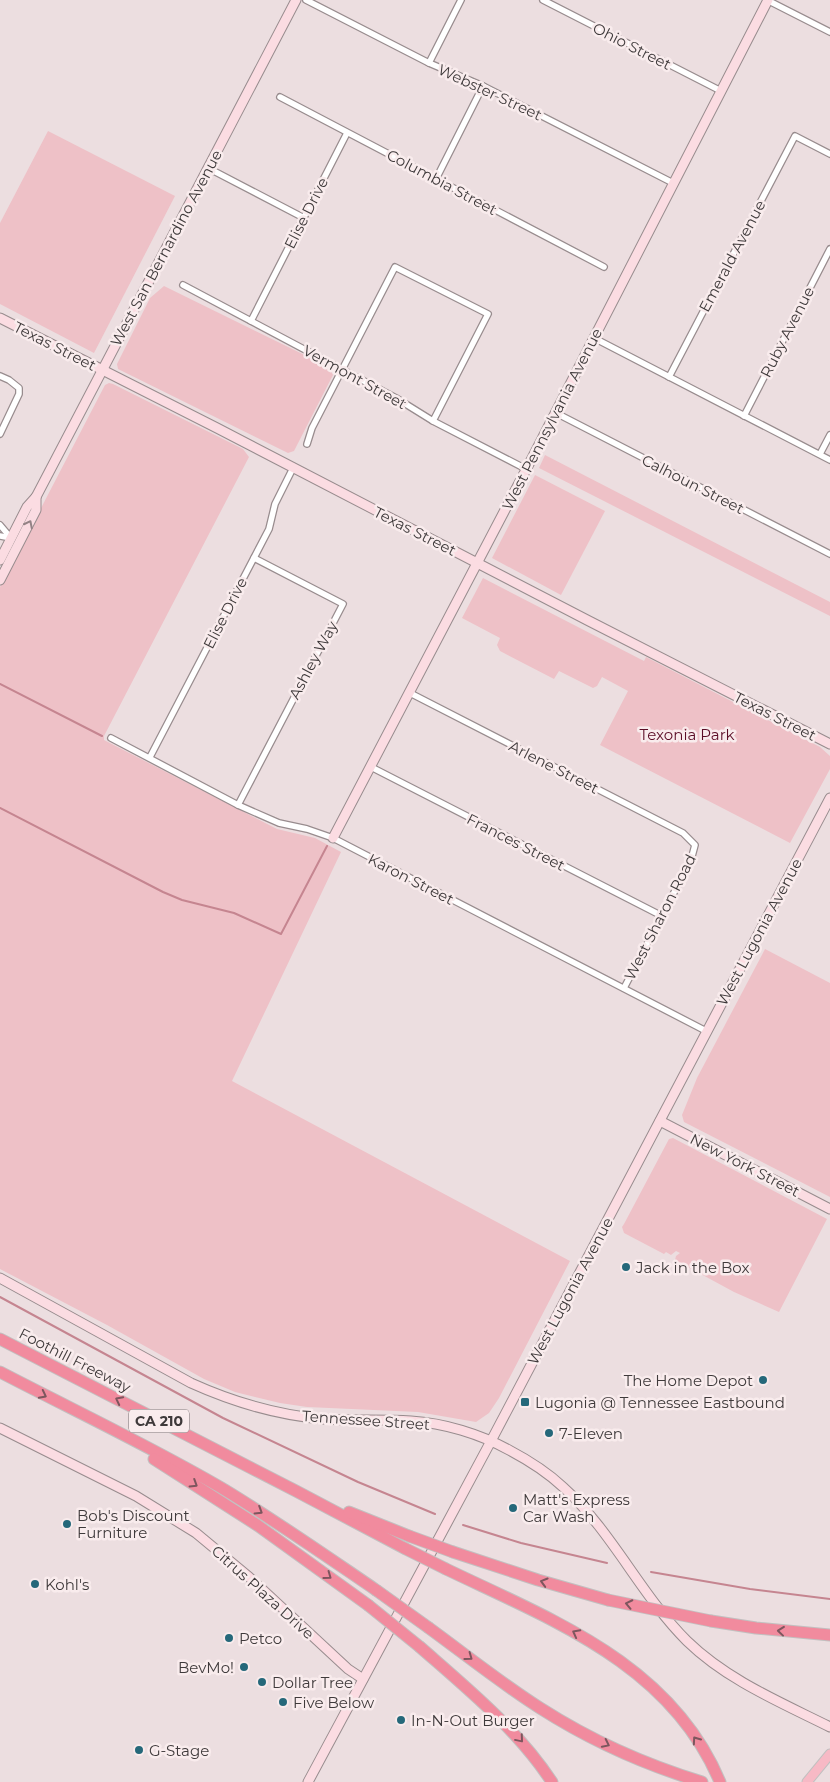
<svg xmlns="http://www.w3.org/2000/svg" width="830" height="1782" viewBox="0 0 830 1782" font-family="Montserrat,sans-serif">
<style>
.green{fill:#eec1c7}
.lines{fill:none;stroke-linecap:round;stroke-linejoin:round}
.stream{stroke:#c58590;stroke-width:2}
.street-casing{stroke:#988c8e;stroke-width:8}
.secondary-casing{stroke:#988c8e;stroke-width:11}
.primary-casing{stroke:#c2c0c0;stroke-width:11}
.highway-casing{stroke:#c2c0c0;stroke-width:13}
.street{stroke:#fff;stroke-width:5.5}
.secondary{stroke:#fbdce2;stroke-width:9}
.primary{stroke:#f7b9c5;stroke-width:9}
.highway{stroke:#f18b9e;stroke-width:11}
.highway-bridge-casing{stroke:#c2c0c0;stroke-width:13;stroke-linecap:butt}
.highway-bridge{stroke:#f18b9e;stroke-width:11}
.oneway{stroke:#948386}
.oneway2{stroke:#7d565e}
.poi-dot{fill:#25687a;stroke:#f9eced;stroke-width:2}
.labels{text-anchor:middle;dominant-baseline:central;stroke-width:5;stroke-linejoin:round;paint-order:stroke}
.shield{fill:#f9eced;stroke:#776f70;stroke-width:1}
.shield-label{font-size:14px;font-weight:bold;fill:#3f3a3b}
.street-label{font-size:15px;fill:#3f3a3b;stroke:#f9eced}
.park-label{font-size:15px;fill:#5b0d26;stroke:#f9eced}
.poi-label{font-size:15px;fill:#3f3a3b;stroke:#f9eced;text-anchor:start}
</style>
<rect width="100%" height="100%" fill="#ecdee0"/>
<!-- green -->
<g class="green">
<path d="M48,131L175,196L94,353L0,304V223Z"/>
<path d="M164,286L329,367L333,375L294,451L288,453L118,369L117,364L150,298Z"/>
<path d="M109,383L113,384L243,449L249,457L104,736V740L277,829L315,838L341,852L232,1081L570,1261L499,1398L489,1413L476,1422L418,1412L307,1407L280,1403L235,1392L204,1379L107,1325L0,1269V587L105,385Z"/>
<path d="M545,455L830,602V616L539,468Z"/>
<path d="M535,475L605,511L561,595L492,558Z"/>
<path d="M483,578L644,661L646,657L820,747L830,756V769L790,843L600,745L628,691L602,677L597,686L593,688L559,671L554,679L500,651L497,645L500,638L462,618Z"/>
<path d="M765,949L830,983V1197L684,1122L682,1115L697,1078Z"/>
<path d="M673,1138L827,1219L779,1312L734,1292L675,1260L676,1256L680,1253L676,1251L671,1255L666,1252L664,1254L624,1233L622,1227L624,1224L669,1139Z"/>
</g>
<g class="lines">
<!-- stream -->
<g class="stream">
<path d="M0,684L102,736"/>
<path d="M0,808L163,892L182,900L234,913L281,934L327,846"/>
<path d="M0,1297L223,1418L358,1482L435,1514"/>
<path d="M463,1525L521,1543L607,1563"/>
<path d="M651,1572L750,1589L830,1599"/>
</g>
<defs>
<g id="street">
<path d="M306,0L429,63L483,86L673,183"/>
<path d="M543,0L721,91"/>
<path d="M767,0L830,32"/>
<path d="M429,63L461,0"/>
<path d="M280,97L604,267"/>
<path d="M208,168L304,218"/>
<path d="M436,179L483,86"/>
<path d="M183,285L396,398L433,421L526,469"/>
<path d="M251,321L347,133"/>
<path d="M594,338L830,460"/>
<path d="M0,376L9,380L19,388V394L0,434"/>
<path d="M669,377L795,136L830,154"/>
<path d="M556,413L830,554"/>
<path d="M744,416L830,249"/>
<path d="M307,444L312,428L395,267L488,314L433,421"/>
<path d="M820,454L830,435"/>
<path d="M0,525L11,538"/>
<path d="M0,536L11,538"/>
<path d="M410,693L683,833L695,845L691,860L624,988"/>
<path d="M111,738L238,805L279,823L307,829L333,838L706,1031"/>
<path d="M150,757L269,529L275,504L293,468"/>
<path d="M371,767L662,916"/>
<path d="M238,805L343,604L254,558"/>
</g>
<g id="secondary">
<path d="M0,318L217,428L589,621L830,744"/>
<path d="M0,560L27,507L36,497L296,0"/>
<path d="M0,580L36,510V497"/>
<path d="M333,838L528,466L768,0"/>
<path d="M660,1121L830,1209"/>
<path d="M0,1278L191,1383C233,1402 277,1415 323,1419C352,1421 382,1419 411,1421C444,1423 480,1434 509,1450C528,1460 547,1472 563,1487C612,1531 640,1594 687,1641C727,1680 780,1702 830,1727"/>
<path d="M0,1428L136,1496L196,1533L249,1577L348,1669L363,1679"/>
<path d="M308,1782L491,1441L830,798"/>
</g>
<path id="primary" d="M807,1782L830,1754"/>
<g id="highway">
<path d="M0,1339L296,1491L404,1548"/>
<path d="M0,1372C75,1411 152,1447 225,1490C276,1521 326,1556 376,1590"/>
<path d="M154,1459L257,1525L368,1605"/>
<path d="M349,1512L409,1536"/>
<path d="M453,1552L538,1580L608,1600"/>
<path d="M446,1569C552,1620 671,1664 720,1782"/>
<path d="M711,1621L756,1628L830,1635"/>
<path d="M429,1628C466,1655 502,1684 540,1708C590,1740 646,1765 702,1782"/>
<path d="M420,1647C468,1689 517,1729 552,1782"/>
</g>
</defs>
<!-- street casing -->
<use href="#street" class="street-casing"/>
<!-- secondary casing -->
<use href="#secondary" class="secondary-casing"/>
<!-- primary casing -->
<use href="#primary" class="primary-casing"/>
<!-- highway casing -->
<use href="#highway" class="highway-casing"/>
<!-- street -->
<use href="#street" class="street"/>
<!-- secondary -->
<use href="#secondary" class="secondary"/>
<!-- primary -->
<use href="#primary" class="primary"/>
<!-- highway -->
<use href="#highway" class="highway"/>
<defs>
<g id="highway-bridge">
<path d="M409,1536L453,1552"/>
<path d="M404,1548L446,1569"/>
<path d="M376,1590L429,1628"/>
<path d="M608,1600L711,1621"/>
<path d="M368,1605L420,1647"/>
</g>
</defs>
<!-- highway-bridge casing -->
<use href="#highway-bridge" class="highway-bridge-casing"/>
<!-- highway-bridge -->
<use href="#highway-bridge" class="highway-bridge"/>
</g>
<!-- one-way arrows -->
<defs><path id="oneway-chevron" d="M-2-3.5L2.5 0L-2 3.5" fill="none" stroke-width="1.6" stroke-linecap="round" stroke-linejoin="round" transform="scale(1.25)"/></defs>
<use class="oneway" href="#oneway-chevron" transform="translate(29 524) rotate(-63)"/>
<g class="oneway2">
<use href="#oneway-chevron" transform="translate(43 1395) rotate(27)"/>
<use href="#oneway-chevron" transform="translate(119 1400) rotate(-153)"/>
<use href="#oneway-chevron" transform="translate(194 1484) rotate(32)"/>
<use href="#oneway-chevron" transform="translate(259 1511) rotate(32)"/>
<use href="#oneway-chevron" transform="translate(328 1576) rotate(36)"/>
<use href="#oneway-chevron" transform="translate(544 1582) rotate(-164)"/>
<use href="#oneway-chevron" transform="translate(629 1604) rotate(-168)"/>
<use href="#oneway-chevron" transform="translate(781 1631) rotate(-174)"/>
<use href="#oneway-chevron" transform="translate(576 1633) rotate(-152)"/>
<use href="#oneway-chevron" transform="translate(469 1657) rotate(36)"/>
<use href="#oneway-chevron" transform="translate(520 1739) rotate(50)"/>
<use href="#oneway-chevron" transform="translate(696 1740) rotate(-125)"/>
<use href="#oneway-chevron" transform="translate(606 1744) rotate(26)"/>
</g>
<!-- markers -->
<g class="poi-dot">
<circle cx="626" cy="1267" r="5"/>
<circle cx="763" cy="1380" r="5"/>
<rect x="520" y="1397" width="10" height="10" rx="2.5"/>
<circle cx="549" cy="1433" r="5"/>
<circle cx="513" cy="1508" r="5"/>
<circle cx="67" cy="1524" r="5"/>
<circle cx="35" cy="1584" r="5"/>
<circle cx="229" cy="1638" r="5"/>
<circle cx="244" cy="1667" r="5"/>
<circle cx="262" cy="1682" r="5"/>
<circle cx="283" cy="1702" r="5"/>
<circle cx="401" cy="1720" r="5"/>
<circle cx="139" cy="1750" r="5"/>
</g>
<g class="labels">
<!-- shield labels -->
<rect class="shield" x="129" y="1409.5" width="60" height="23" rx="4"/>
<g class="shield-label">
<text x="159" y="1421">CA 210</text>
</g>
<!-- street labels -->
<g class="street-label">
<text transform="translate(632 46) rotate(27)">Ohio Street</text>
<text transform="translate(490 92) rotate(25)">Webster Street</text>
<text transform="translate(442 182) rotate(28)">Columbia Street</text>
<text transform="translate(306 213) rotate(-63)">Elise Drive</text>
<text transform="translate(166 248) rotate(-62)">West San Bernardino Avenue</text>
<text transform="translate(732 256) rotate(-62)">Emerald Avenue</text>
<text transform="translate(787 332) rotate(-63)">Ruby Avenue</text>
<text transform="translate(55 346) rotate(27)">Texas Street</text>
<text transform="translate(355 377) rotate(29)">Vermont Street</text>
<text transform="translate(552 419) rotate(-63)">West Pennsylvania Avenue</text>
<text transform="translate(693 484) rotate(27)">Calhoun Street</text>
<text transform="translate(415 531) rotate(27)">Texas Street</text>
<text transform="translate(225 613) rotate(-63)">Elise Drive</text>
<text transform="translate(313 660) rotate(-62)">Ashley Way</text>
<text transform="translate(775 716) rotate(27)">Texas Street</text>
<text transform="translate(554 767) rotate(27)">Arlene Street</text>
<text transform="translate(516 842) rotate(27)">Frances Street</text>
<text transform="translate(411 879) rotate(27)">Karon Street</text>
<text transform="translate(660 917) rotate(-63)">West Sharon Road</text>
<text transform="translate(759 932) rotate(-62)">West Lugonia Avenue</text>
<text transform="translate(745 1165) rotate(27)">New York Street</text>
<text transform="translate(570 1291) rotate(-62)">West Lugonia Avenue</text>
<text transform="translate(75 1360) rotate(27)">Foothill Freeway</text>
<text transform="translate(366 1420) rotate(4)">Tennessee Street</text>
<text transform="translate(263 1592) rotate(42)">Citrus Plaza Drive</text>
</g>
<!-- park labels -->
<g class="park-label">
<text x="687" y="734">Texonia Park</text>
</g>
<!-- poi labels -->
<g class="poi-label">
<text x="636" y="1267">Jack in the Box</text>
<text x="753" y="1380" text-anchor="end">The Home Depot</text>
<text x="535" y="1402">Lugonia @ Tennessee Eastbound</text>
<text x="559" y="1433">7-Eleven</text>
<text x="523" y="1499">Matt's Express<tspan x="523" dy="17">Car Wash</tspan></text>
<text x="77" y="1515">Bob's Discount<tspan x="77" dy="17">Furniture</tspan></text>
<text x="45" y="1584">Kohl's</text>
<text x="239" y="1638">Petco</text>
<text x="234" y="1667" text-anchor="end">BevMo!</text>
<text x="272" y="1682">Dollar Tree</text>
<text x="293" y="1702">Five Below</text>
<text x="411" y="1720">In-N-Out Burger</text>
<text x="149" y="1750">G-Stage</text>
</g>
</g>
</svg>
